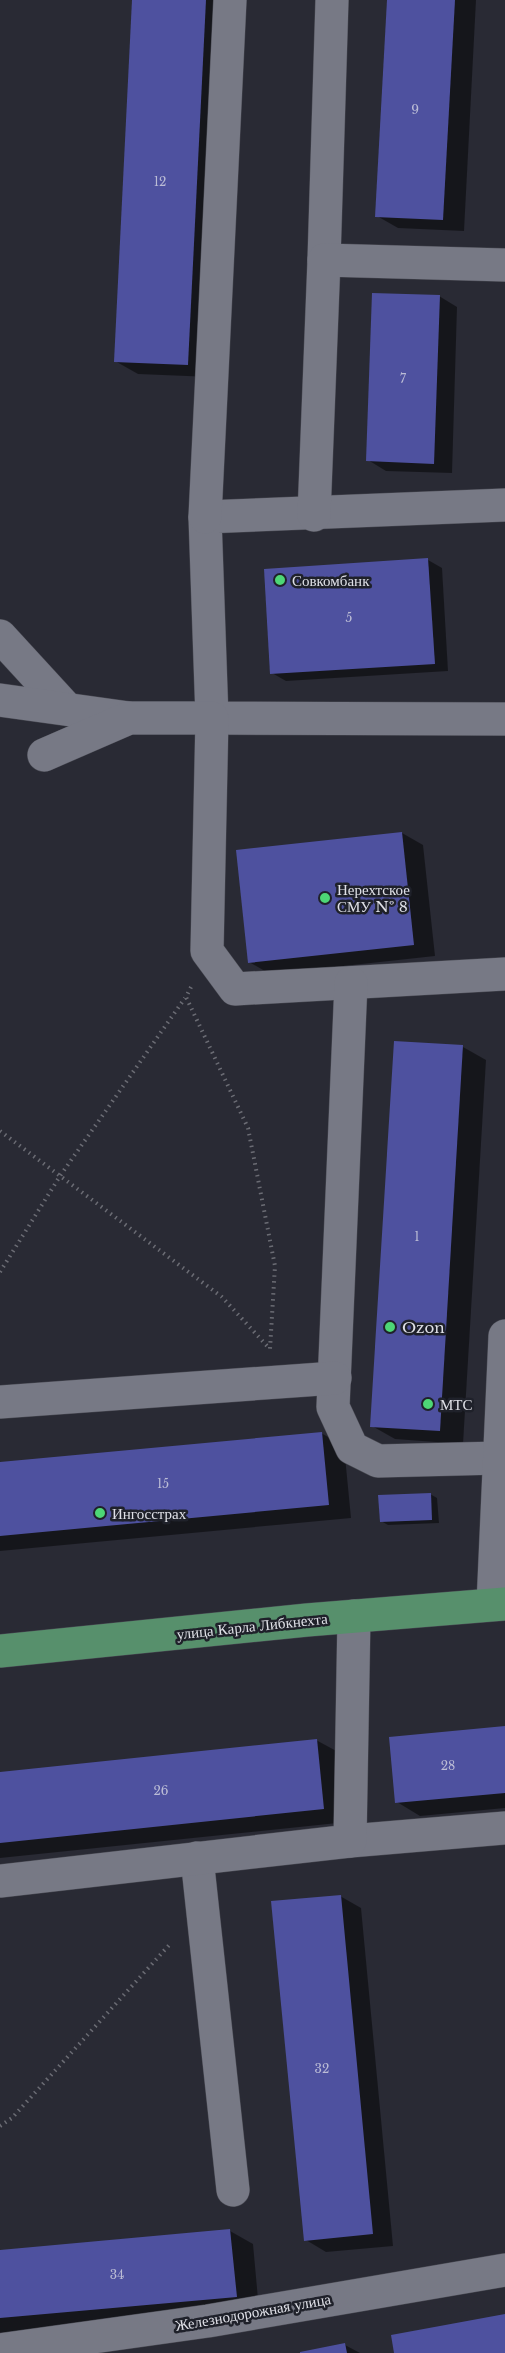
<svg xmlns="http://www.w3.org/2000/svg" width="505" height="2353" viewBox="0 0 505 2353" font-family="'Libre Baskerville',serif">
<style>
.shadow{fill:#0007}
.building{fill:#4e519f}
.lines{fill:none;stroke-linecap:round;stroke-linejoin:round}
.minor-casing{stroke:#474851;stroke-width:34}
.major-casing{stroke:#474851;stroke-width:34}
.path{stroke:#6b6c74;stroke-width:4;stroke-dasharray:1.5 4.5;stroke-linecap:butt}
.minor{stroke:#777985;stroke-width:33}
.major{stroke:#57906c;stroke-width:33}
.poi-dot{fill:#4dd676;stroke:#1f212a;stroke-width:2}
.labels{text-anchor:middle;dominant-baseline:central;stroke-width:5;stroke-linejoin:round;paint-order:stroke}
.number-label{font-size:12px;fill:#bbbcd5}
.poi-label{font-size:15px;fill:#dfe0e7;stroke:#1f212a;text-anchor:start}
.street-label{font-size:15px;fill:#dfe0e7;stroke:#1f212a}
</style>
<rect width="100%" height="100%" fill="#292a34"/>
<!-- shadow -->
<g class="shadow">
<path d="M133,0H230L211,377L138,374L115,361Z"/>
<path d="M388,0H476L464,231L398,228L377,216Z"/>
<path d="M439,296L457,307L452,473L386,471L368,460Z"/>
<path d="M428,560L442,568L448,671L286,681L272,673L265,570Z"/>
<path d="M402,833L423,845L435,956L270,974L249,962Z"/>
<path d="M463,1047L486,1060L463,1444L395,1439L372,1426Z"/>
<path d="M321,1433L344,1446L351,1518L0,1551V1463Z"/>
<path d="M430,1494L437,1498L439,1523L388,1525L381,1521Z"/>
<path d="M505,1728V1808L420,1816L397,1802Z"/>
<path d="M316,1740L340,1753L347,1822L0,1858V1773Z"/>
<path d="M340,1896L361,1908L393,2246L326,2252L306,2240Z"/>
<path d="M230,2231L253,2244L259,2310L0,2333V2252Z"/>
<path d="M345,2345L360,2353H303Z"/>
</g>
<!-- building -->
<g class="building">
<path d="M132,0H206L188,365L114,362Z"/>
<path d="M387,0H455L443,220L375,217Z"/>
<path d="M372,293L440,295L434,464L366,461Z"/>
<path d="M428,558L435,664L270,674L264,569Z"/>
<path d="M402,832L414,945L248,963L236,850Z"/>
<path d="M394,1041L463,1045L440,1431L370,1427Z"/>
<path d="M322,1432L329,1505L0,1536V1462Z"/>
<path d="M431,1493L432,1520L380,1522L378,1495Z"/>
<path d="M505,1726V1793L395,1803L389,1737Z"/>
<path d="M317,1739L324,1809L0,1843V1772Z"/>
<path d="M341,1895L373,2234L304,2241L271,1901Z"/>
<path d="M230,2229L237,2297L0,2318V2250Z"/>
<path d="M505,2314V2353H394L391,2335Z"/>
<path d="M345,2343L347,2353H300V2352Z"/>
</g>
<g class="lines">
<defs>
<g id="minor">
<path d="M324,260L332,0"/>
<path d="M505,505L205,517L212,718L505,719"/>
<path d="M314,515L324,260L505,265"/>
<path d="M205,517L230,0"/>
<path d="M0,636L67,709"/>
<path d="M0,700L129,718"/>
<path d="M44,755L129,718H212L207,951L235,989L505,974"/>
<path d="M351,983L333,1407L352,1448L378,1461L499,1458"/>
<path d="M0,1402L335,1378"/>
<path d="M493,1604L505,1336"/>
<path d="M350,1841L505,1828"/>
<path d="M197,1858L233,2190"/>
<path d="M0,1881L350,1841L354,1616"/>
<path d="M0,2350L208,2321L505,2270"/>
</g>
<path id="major" d="M0,1651L307,1620L505,1604"/>
</defs>
<!-- minor casing -->
<use href="#minor" class="minor-casing"/>
<!-- major casing -->
<use href="#major" class="major-casing"/>
<!-- path -->
<g class="path">
<path d="M191,987L186,997L248,1128L275,1266L270,1349"/>
<path d="M0,1131L222,1297L268,1347"/>
<path d="M0,1272L60,1176L185,998"/>
<path d="M0,2126L12,2118L171,1943"/>
</g>
<!-- minor -->
<use href="#minor" class="minor"/>
<!-- major -->
<use href="#major" class="major"/>
</g>
<!-- markers -->
<g class="poi-dot">
<circle cx="280" cy="580" r="6"/>
<circle cx="325" cy="898" r="6"/>
<circle cx="390" cy="1327" r="6"/>
<circle cx="428" cy="1404" r="6"/>
<circle cx="100" cy="1513" r="6"/>
</g>
<g class="labels">
<!-- number labels -->
<g class="number-label">
<text x="415" y="109">9</text>
<text x="160" y="181">12</text>
<text x="403" y="378">7</text>
<text x="349" y="617">5</text>
<text x="417" y="1236">1</text>
<text x="163" y="1483">15</text>
<text x="448" y="1765">28</text>
<text x="161" y="1790">26</text>
<text x="322" y="2068">32</text>
<text x="117" y="2274">34</text>
</g>
<!-- poi labels -->
<g class="poi-label">
<text x="292" y="580">Совкомбанк</text>
<text x="337" y="889">Нерехтское<tspan x="337" dy="17">СМУ № 8</tspan></text>
<text x="402" y="1327">Ozon</text>
<text x="440" y="1404">МТС</text>
<text x="112" y="1513">Ингосстрах</text>
</g>
<!-- street labels -->
<g class="street-label">
<text transform="translate(252 1626) rotate(-6)">улица Карла Либкнехта</text>
<text transform="translate(253 2312) rotate(-10)">Железнодорожная улица</text>
</g>
</g>
</svg>
